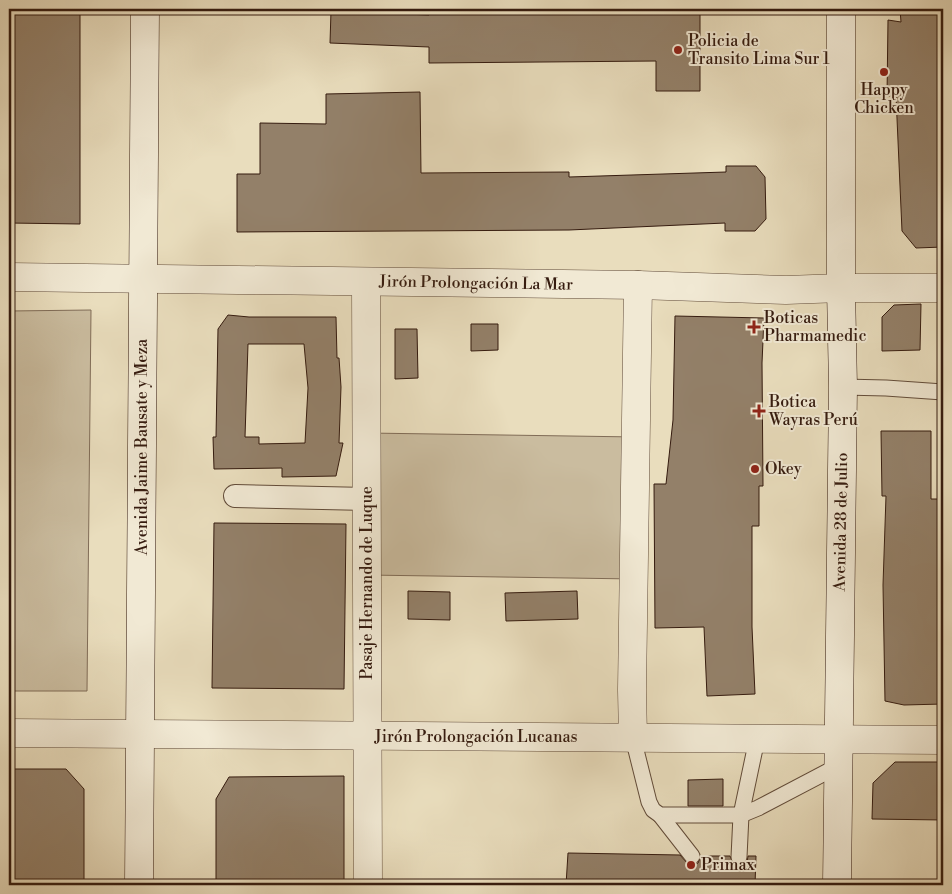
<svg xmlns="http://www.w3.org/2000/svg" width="952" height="894" viewBox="0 0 952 894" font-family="'Libre Bodoni',serif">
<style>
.green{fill:#cabc9f;stroke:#806c57}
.building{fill:#938069;stroke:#351b0f;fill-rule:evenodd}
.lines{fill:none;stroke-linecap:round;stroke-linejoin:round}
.service-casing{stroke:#624c3a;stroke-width:17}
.pedestrian-casing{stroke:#624c3a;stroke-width:24}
.minor-casing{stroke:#624c3a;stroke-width:29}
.tertiary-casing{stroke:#624c3a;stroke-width:29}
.secondary-casing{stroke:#351b0f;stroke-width:29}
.service{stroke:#f1e9d4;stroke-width:15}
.pedestrian{stroke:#f1e9d4;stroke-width:22}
.minor{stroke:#f1e9d4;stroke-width:28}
.tertiary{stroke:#f1e9d4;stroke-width:28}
.secondary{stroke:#f1e9d4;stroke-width:28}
.poi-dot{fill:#8f2418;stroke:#f1e9d4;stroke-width:2}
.labels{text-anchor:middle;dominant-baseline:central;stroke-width:4;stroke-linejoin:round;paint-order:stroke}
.poi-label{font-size:16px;fill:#351b0f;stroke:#f1e9d4;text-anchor:start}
.street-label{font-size:16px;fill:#351b0f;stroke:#f1e9d4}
</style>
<rect width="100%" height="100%" fill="#e9ddbd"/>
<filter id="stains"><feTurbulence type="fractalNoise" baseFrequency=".004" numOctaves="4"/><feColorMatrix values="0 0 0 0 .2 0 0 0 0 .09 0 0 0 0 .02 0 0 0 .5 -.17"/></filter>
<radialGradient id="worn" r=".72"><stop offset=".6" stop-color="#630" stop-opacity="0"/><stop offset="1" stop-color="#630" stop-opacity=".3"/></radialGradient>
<!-- green -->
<g class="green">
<path d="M91,310L87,691H9V311Z"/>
<path d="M367,433L637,437L635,579L367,575Z"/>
</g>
<!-- building -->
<g class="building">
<path d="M9,9H80V224L9,223Z"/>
<path d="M429,9H700V91H656V61L429,63V47L330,43L331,11L429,15Z"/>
<path d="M900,9H943V247L916,248L902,231L896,96H887L888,20L901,22Z"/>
<path d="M420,92L421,173L569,172V177L726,172V166H756L765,177L766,219L755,231H725V223L569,230L237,232V174H260V123L326,124V94Z"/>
<path d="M921,304L920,350L882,351V317L894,305Z"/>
<path d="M228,315L249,317H336L337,358H339L341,387L339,443H343L336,476L282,477V468L214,469L213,437H216L218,329ZM248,344H304L308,388L305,443L259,444V437H245Z"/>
<path d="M675,316L764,318L762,363L763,486H759V526H752V627L755,694L707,696L704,627L655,628L654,484H666L673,420Z"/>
<path d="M471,324H498V350L471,351Z"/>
<path d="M395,329H417L418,378L395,379Z"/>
<path d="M881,431H931V499H943V704L904,705L885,701L883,585L886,496H882Z"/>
<path d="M214,523L346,524L344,689L212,688Z"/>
<path d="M408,591L450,592V620L408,619Z"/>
<path d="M577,591L578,619L506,621L505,593Z"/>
<path d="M895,762H943V820L872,819L873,783Z"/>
<path d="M9,769H66L84,789V885H9Z"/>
<path d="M344,776V885H216V799L229,777Z"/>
<path d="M723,779V806H688V780Z"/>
<path d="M568,853L680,855L688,864L693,865L698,863L701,856H730L734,865L739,866L747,862L748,856H756L755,885H566Z"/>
</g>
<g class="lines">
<defs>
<g id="service">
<path d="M843,387L886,388L943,392"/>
<path d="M633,738L649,802L653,810L660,815H741L758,808L838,766"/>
<path d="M660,815L692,856"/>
<path d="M739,857L741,815L757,739"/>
</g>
<path id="pedestrian" d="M235,496L367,499"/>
<g id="minor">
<path d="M9,277L638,285L786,290L841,288H943"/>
<path d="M366,282L368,885"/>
<path d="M9,733L140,734"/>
<path d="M633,738L632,690L638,285"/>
</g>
<path id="tertiary" d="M140,734L943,740"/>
<g id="secondary">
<path d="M139,885L145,9"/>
<path d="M837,885L843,387L841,288V9"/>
</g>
</defs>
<!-- service casing -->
<use href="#service" class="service-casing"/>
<!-- pedestrian casing -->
<use href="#pedestrian" class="pedestrian-casing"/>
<!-- minor casing -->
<use href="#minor" class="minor-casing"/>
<!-- tertiary casing -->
<use href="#tertiary" class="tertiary-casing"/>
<!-- secondary casing -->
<use href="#secondary" class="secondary-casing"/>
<!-- service -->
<use href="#service" class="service"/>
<!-- pedestrian -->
<use href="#pedestrian" class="pedestrian"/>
<!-- minor -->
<use href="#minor" class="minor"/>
<!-- tertiary -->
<use href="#tertiary" class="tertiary"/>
<!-- secondary -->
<use href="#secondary" class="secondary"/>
</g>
<!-- markers -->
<g class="poi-dot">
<circle cx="678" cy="50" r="5"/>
<circle cx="884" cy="72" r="5"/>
<path d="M751.5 319.5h5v5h5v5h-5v5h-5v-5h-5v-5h5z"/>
<path d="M756.5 403.5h5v5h5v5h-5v5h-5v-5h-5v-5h5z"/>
<circle cx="755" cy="469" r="5"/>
<circle cx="691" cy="865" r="5"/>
</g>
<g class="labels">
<!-- poi labels -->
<g class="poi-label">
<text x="688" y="41">Policia de<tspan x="688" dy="18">Transito Lima Sur 1</tspan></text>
<text x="884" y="90" text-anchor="middle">Happy<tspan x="884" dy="18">Chicken</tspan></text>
<text x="764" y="318">Boticas<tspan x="764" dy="18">Pharmamedic</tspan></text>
<text x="769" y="402">Botica<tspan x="769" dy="18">Wayras Perú</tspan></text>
<text x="765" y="469">Okey</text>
<text x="701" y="865">Primax</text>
</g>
<!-- street labels -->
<g class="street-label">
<text transform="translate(476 283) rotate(1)">Jirón Prolongación La Mar</text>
<text transform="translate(142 447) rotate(-90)">Avenida Jaime Bausate y Meza</text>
<text transform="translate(841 522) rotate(-89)">Avenida 28 de Julio</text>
<text transform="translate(367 583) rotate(-90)">Pasaje Hernando de Luque</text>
<text x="476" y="737">Jirón Prolongación Lucanas</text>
</g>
</g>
<!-- margin -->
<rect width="952" height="894" fill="none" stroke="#e9ddbd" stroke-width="30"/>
<rect x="10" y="10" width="932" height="874" fill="none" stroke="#351b0f" stroke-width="2.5"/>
<rect x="15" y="15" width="922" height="864" fill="none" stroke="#351b0f"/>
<rect width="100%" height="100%" filter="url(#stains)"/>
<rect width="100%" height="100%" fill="url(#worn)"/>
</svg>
